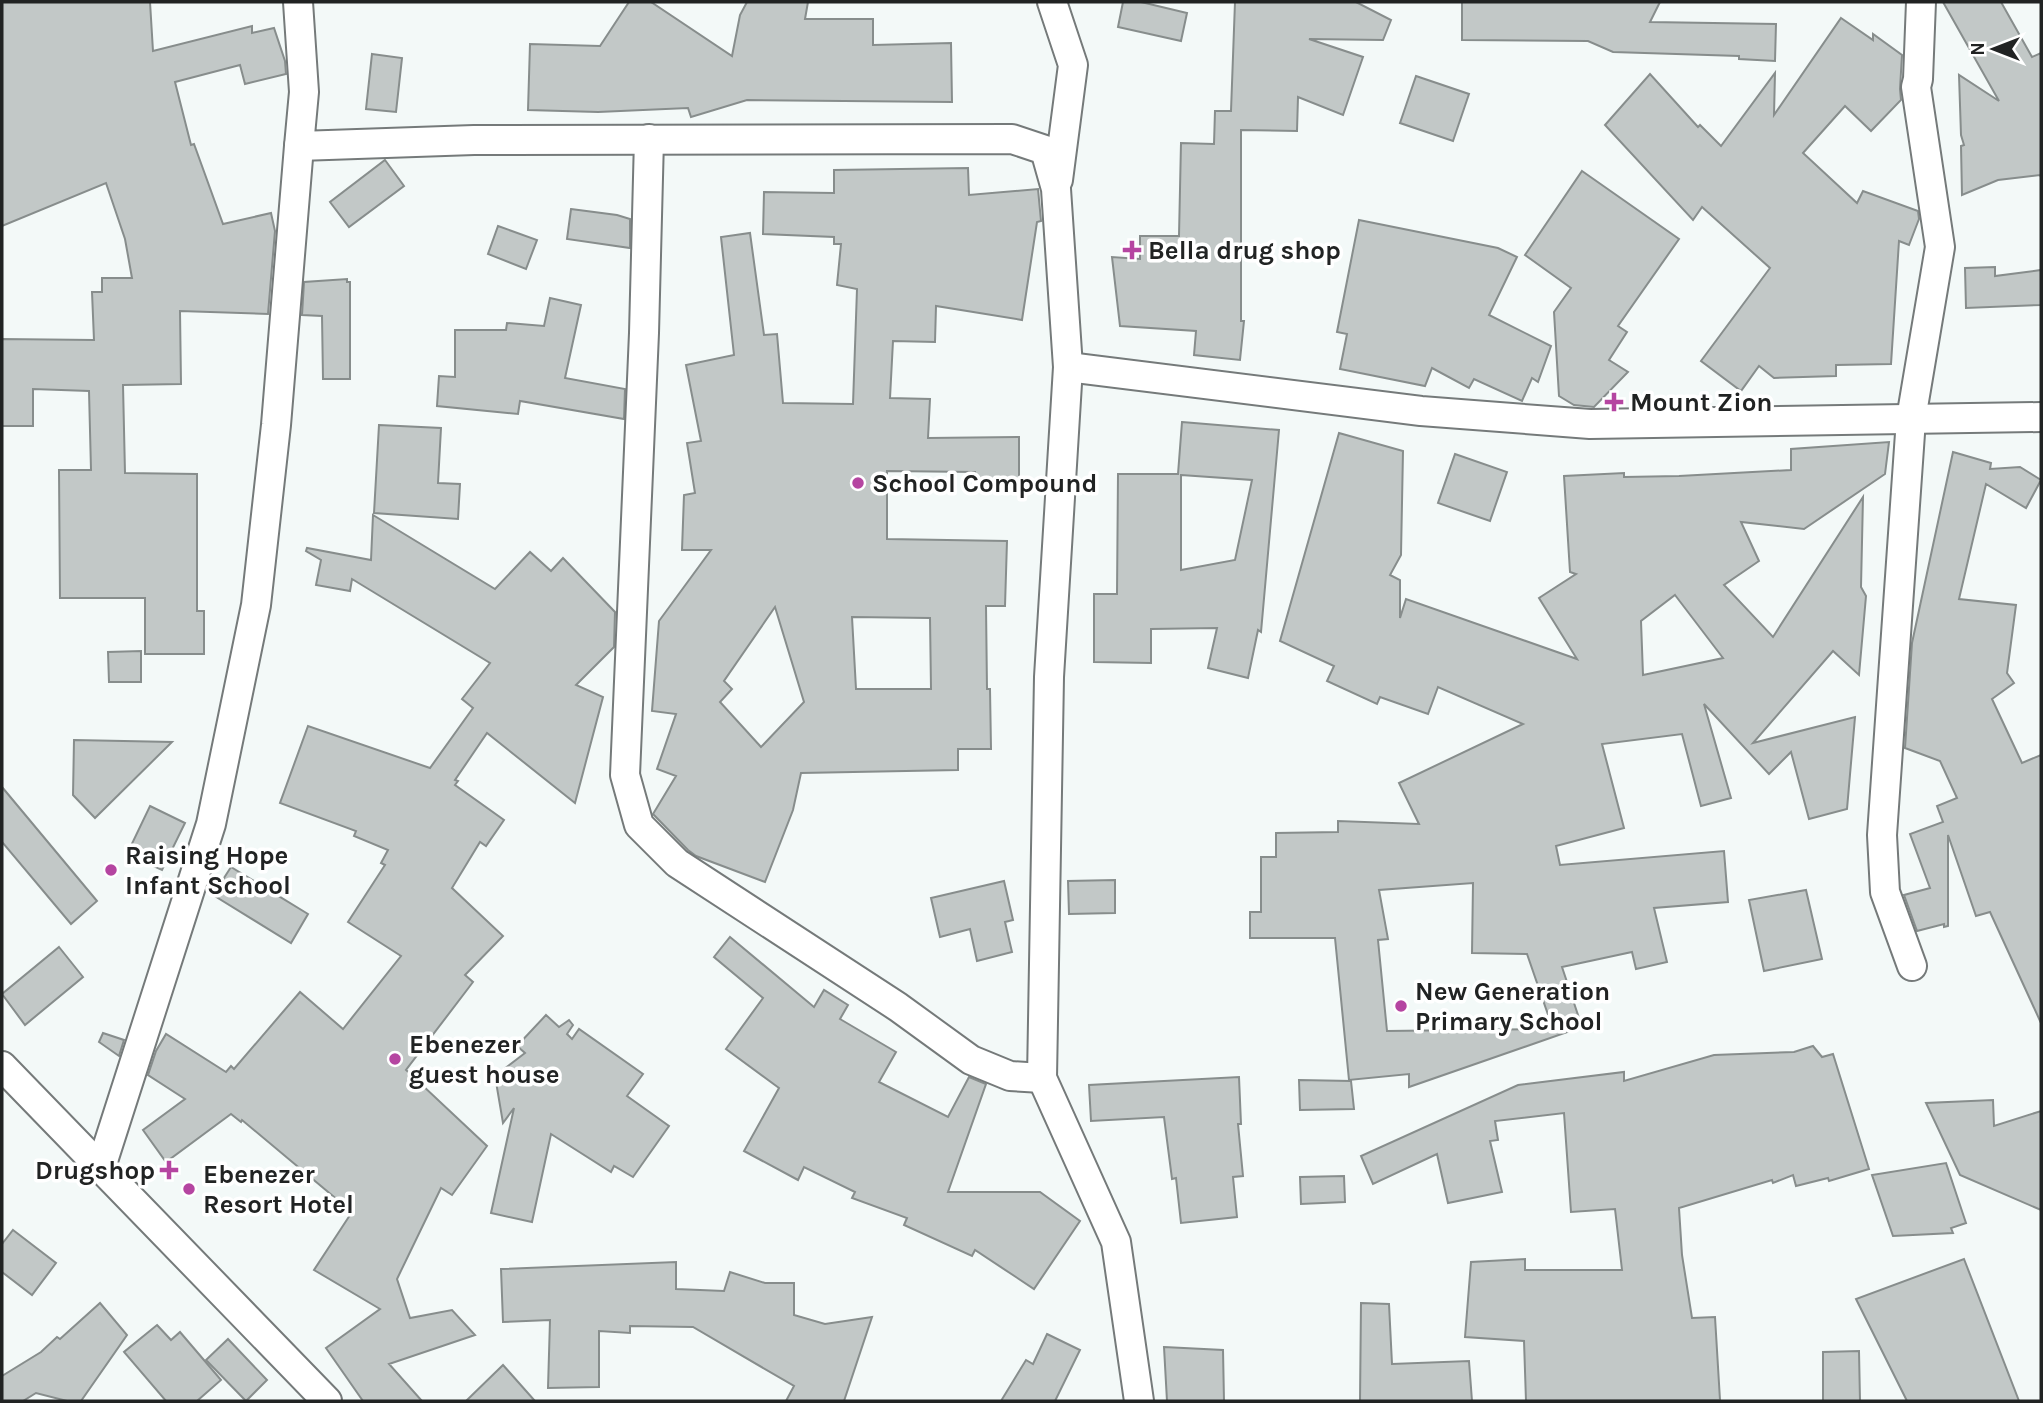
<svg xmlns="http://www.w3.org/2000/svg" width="2043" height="1403" viewBox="0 0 2043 1403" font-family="Karla,sans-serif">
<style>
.building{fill:#c2c8c7;stroke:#878d8c;stroke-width:2;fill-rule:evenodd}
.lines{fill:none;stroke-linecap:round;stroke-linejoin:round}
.street-casing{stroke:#757a7a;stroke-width:32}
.street{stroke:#fff;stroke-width:28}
.poi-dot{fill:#b545a1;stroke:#fff;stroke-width:2.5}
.labels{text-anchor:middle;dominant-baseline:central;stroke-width:7;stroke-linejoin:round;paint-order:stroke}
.poi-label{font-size:26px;font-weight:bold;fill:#212323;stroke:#fff;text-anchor:start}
</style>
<rect width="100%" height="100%" fill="#f3f9f8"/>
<!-- building -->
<g class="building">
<path d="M2,2H150L153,51L252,26V33L274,28L285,61L286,74L245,84L240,65L175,82L191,145L194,144L223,224L271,213L275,231L268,314L180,311L181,384L123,385L125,473L197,474V611H204V654H145V598H60L59,470H91L89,391L33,389V426H2V339L94,340L92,292H102V278H132L125,239L106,183L2,226Z"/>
<path d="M629,2H651L732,56L740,15L747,2H808L805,19H873V45L951,43L952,102L747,100L691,117L688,108L598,112L528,110L530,44L600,46Z"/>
<path d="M1123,2H1141L1187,13L1181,41L1118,27Z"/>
<path d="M1235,2H1356L1391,20L1383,40L1309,39L1363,57L1343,115L1298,97L1297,131L1241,130V321H1244L1240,360L1194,355L1196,331L1120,326L1112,257L1140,259V236H1179L1181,143L1214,144L1215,111H1231Z"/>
<path d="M1462,2H1660L1650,22L1776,24L1775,61L1739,59V56L1613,52L1588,41L1462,40Z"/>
<path d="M1943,2H2001L2032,57L2041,53V177L2040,175L1998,180L1962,195L1961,146L1964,145L1961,135L1959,75L1999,101Z"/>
<path d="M1841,18L1873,40V34L1902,55L1900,89L1901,100L1871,131L1845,106L1803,153L1857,203L1863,191L1918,211L1919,219L1909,245L1899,241L1891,364L1836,365V376L1774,378L1759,366L1741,391L1701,361L1770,268L1702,207L1693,220L1605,125L1650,74L1698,127L1700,125L1721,146L1775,73L1774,115Z"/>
<path d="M372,54L402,58L396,112L366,109Z"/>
<path d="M1416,76L1469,94L1453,141L1400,123Z"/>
<path d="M385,160L404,186L349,227L330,202Z"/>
<path d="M968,168L969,195L1038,189L1041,221L1037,222L1022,320L936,306L935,342L893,341L890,398L930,399L928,438L1019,437V483L975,484V472L887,471V539L1007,541L1005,606H986L987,689H990L991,749H958V770L801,773L793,810L765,882L696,856L688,850L653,814L676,776L657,769L676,714L652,711L659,621L711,550H682L684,495L695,493L687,443L701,441L686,365L734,355L721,237L750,233L764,335L777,334L783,403L853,404L857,289L837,285L841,244H834V237L763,234L764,192L834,193V170ZM775,607L804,702L761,747L720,702L732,689L724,681ZM852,617L930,618L931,689H856Z"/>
<path d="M1582,171L1679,239L1618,326L1627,332L1609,360L1628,372L1594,407L1574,405L1559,396L1554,312L1571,288L1525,255Z"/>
<path d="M571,209L617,215L630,219V248L567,239Z"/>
<path d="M1359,220L1498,248L1517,257L1489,315L1551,346L1538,382L1532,378L1522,401L1474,379L1469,388L1432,368L1425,386L1340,369L1347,334L1337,332Z"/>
<path d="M498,226L537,240L526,269L488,254Z"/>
<path d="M1995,267V276L2041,270V305L1966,308L1965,268Z"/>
<path d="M347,279V282H350V379H323L322,316L302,315L304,282Z"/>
<path d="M550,298L581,305L565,378L625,389L624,419L520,401L518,414L437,406L439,376L455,377V330H506L507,323L544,326Z"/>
<path d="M1182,422L1279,430L1261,632L1258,630L1248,678L1208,668L1217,628L1151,629V663L1094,662V594H1117L1118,474H1178ZM1181,475L1252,480L1235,560L1181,570Z"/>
<path d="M379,425L441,428L438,483L460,484L458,519L374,513Z"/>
<path d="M1339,433L1403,451L1401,555L1390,575L1400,580V618L1406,599L1577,659L1539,598L1576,574L1570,572L1564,476L1624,473V477L1679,476L1791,470V449L1889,442L1885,474L1804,529L1741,522L1759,561L1724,585L1773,637L1863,497L1861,587L1866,596L1859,675L1833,651L1753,743L1855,717L1847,809L1809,819L1791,752L1769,774L1704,704L1731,798L1701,806L1682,734L1602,744L1624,828L1556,846L1560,865L1724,851L1728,902L1654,908L1667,962L1636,969L1632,952L1562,967L1582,1027L1409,1087V1074L1349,1080L1335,938H1250V912H1261V857H1276V833L1338,832V821L1419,824L1399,783L1523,724L1438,687L1428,714L1380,697L1377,704L1327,681L1334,666L1280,641ZM1675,595L1723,658L1643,675L1641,621ZM1473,883L1472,953L1527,954L1553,1029L1387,1031L1378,940L1388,939L1379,890Z"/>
<path d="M1953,452L1991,463L1990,469L2020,467L2041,480L2026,508L1986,484L1959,599L2016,605L2007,673L2014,683L1992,699L2022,763L2041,755V1023L1990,912L1976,916L1948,835V926L1944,927V924L1917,931L1904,895L1930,888L1910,834L1943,822L1937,806L1957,798L1940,761L1905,748L1912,643Z"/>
<path d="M1455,454L1507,472L1490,521L1438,503Z"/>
<path d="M373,515L495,589L530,552L551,571L563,558L615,612L614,647L576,685L603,697L575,803L487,733L455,780L458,781L455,785L504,820L486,846L480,842L452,888L503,936L465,975L473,982L406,1070L487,1146L452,1195L441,1188L397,1279L410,1318L452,1310L475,1335L389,1364L422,1401H363L326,1348L380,1309L314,1270L352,1212L242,1120L241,1122L231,1114L166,1162L143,1130L185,1099L148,1075L156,1051L166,1034L226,1072L231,1066L234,1069L300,992L343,1029L401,956L348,922L385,865L381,863L388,850L354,836L356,831L280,803L308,726L430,768L473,708L462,699L490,663L352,579L350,591L316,585L321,560L306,551L307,548L371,560Z"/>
<path d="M141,651V682H109L108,652Z"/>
<path d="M74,740L172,742L95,818L73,795Z"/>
<path d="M2,787L97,901L71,924L2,842Z"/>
<path d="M150,806L185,823L162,870L127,854Z"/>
<path d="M231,867L308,914L291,943L213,895Z"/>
<path d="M1115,880V913L1069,914L1068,881Z"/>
<path d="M1004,881L1013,920L1005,922L1012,952L977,961L970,929L940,937L931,898Z"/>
<path d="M1806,890L1822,959L1764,971L1749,900Z"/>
<path d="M730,937L814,1007L824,990L848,1005L840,1019L896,1052L879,1082L948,1117L969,1077L986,1084L948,1192H1040L1080,1221L1034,1289L975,1250L972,1256L904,1225L907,1218L852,1198L855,1192L804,1167L798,1180L744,1151L779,1088L726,1049L763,998L714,957Z"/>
<path d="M59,947L83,977L25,1025L2,994Z"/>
<path d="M546,1015L559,1027L569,1020L573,1025L567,1034L572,1039L579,1029L643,1074L627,1096L669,1126L633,1177L614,1166L611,1172L551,1134L532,1222L491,1213L514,1108L503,1123L495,1076L525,1053L517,1046Z"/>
<path d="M103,1033L124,1040L119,1056L99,1042Z"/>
<path d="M1813,1046L1822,1057L1833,1054L1869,1169L1829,1181L1828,1178L1796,1186L1793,1175L1773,1183L1772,1180L1679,1208L1682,1255L1692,1318L1715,1317L1720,1400L1526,1401L1524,1341L1465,1337L1471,1262L1525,1259V1270H1622L1615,1209L1571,1212L1564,1113L1495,1121L1498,1140L1490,1141L1502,1192L1448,1203L1437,1154L1373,1184L1361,1156L1518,1085L1624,1072V1081L1714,1055L1794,1052Z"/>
<path d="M1239,1077L1241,1124H1238L1243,1176L1233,1177L1237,1217L1181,1223L1176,1178L1172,1179L1164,1117L1091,1121L1089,1085Z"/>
<path d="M1299,1080L1351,1081L1354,1109L1300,1110Z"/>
<path d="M1993,1100L1994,1126L2041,1111V1210L1960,1175L1926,1103Z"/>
<path d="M1946,1163L1966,1223L1951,1228L1953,1233L1893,1236L1872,1175Z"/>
<path d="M1344,1176L1345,1202L1301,1204L1300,1177Z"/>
<path d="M13,1230L56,1263L32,1295L2,1272V1244Z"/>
<path d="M1964,1259L2019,1401H1907L1856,1299Z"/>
<path d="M676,1262V1289L724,1291L730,1272L765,1283H794V1315L825,1324L872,1317L844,1401H786L794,1386L693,1327L630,1326V1333L599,1331V1387L548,1388L550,1320L503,1322L501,1269Z"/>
<path d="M100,1303L127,1335L81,1401H67L36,1393L23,1401H2V1376L41,1352L57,1337L60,1339Z"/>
<path d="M1361,1303L1389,1304L1392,1364L1469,1361L1472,1401H1360Z"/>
<path d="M157,1325L171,1340L180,1332L221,1380L197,1401H166L124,1352Z"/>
<path d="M1047,1334L1080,1350L1055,1401H1001L1026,1360L1033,1364Z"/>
<path d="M228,1339L267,1380L246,1401L206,1360Z"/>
<path d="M1164,1347L1223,1350L1224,1401H1167Z"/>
<path d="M1859,1351L1860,1401H1823V1352Z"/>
<path d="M503,1365L535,1401H466Z"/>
</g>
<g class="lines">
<defs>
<g id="street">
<path d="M298,2L304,92L299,146L474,140L1012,139L1045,150L1056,189L1068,367L1049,677L1042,1078L1116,1242L1139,1401"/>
<path d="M1052,2L1073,65L1058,180"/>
<path d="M649,139L644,333L625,775L639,825L677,863L898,1007L971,1060L1010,1076L1042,1078"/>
<path d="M1068,367L1421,411L1590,424L2041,417"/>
<path d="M1912,966L1885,892L1882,835L1911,419L1940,247L1916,87L1918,79L1921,2"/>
<path d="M2,1066L327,1401"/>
<path d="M101,1167L211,824L256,605L276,425L299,146"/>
</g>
</defs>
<!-- street casing -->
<use href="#street" class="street-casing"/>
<!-- street -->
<use href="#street" class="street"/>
</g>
<!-- markers -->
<g class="poi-dot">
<path d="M1128.5 239.5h7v7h7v7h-7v7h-7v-7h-7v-7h7z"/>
<path d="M1610.5 391.5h7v7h7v7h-7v7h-7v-7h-7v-7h7z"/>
<circle cx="858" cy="483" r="7"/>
<circle cx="111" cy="870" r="7"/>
<circle cx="1401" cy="1006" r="7"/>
<circle cx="395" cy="1059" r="7"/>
<path d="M165.5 1159.5h7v7h7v7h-7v7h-7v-7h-7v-7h7z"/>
<circle cx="189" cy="1189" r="7"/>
</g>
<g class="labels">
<!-- poi labels -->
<g class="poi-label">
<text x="1148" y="250">Bella drug shop</text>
<text x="1630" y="402">Mount Zion</text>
<text x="872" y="483">School Compound</text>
<text x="125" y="855">Raising Hope<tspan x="125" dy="30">Infant School</tspan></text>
<text x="1415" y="991">New Generation<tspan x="1415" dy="30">Primary School</tspan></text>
<text x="409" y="1044">Ebenezer<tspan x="409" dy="30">guest house</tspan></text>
<text x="155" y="1170" text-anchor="end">Drugshop</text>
<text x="203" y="1174">Ebenezer<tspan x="203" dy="30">Resort Hotel</tspan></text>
</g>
</g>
<!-- border -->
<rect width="2043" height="1403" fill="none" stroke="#212323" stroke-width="7"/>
<!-- north arrow -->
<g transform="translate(1994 49) rotate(270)" stroke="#ffffff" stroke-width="5" paint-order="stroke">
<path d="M0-5L12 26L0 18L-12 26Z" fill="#212323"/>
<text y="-10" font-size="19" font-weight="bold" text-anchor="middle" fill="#212323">N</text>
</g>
</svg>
